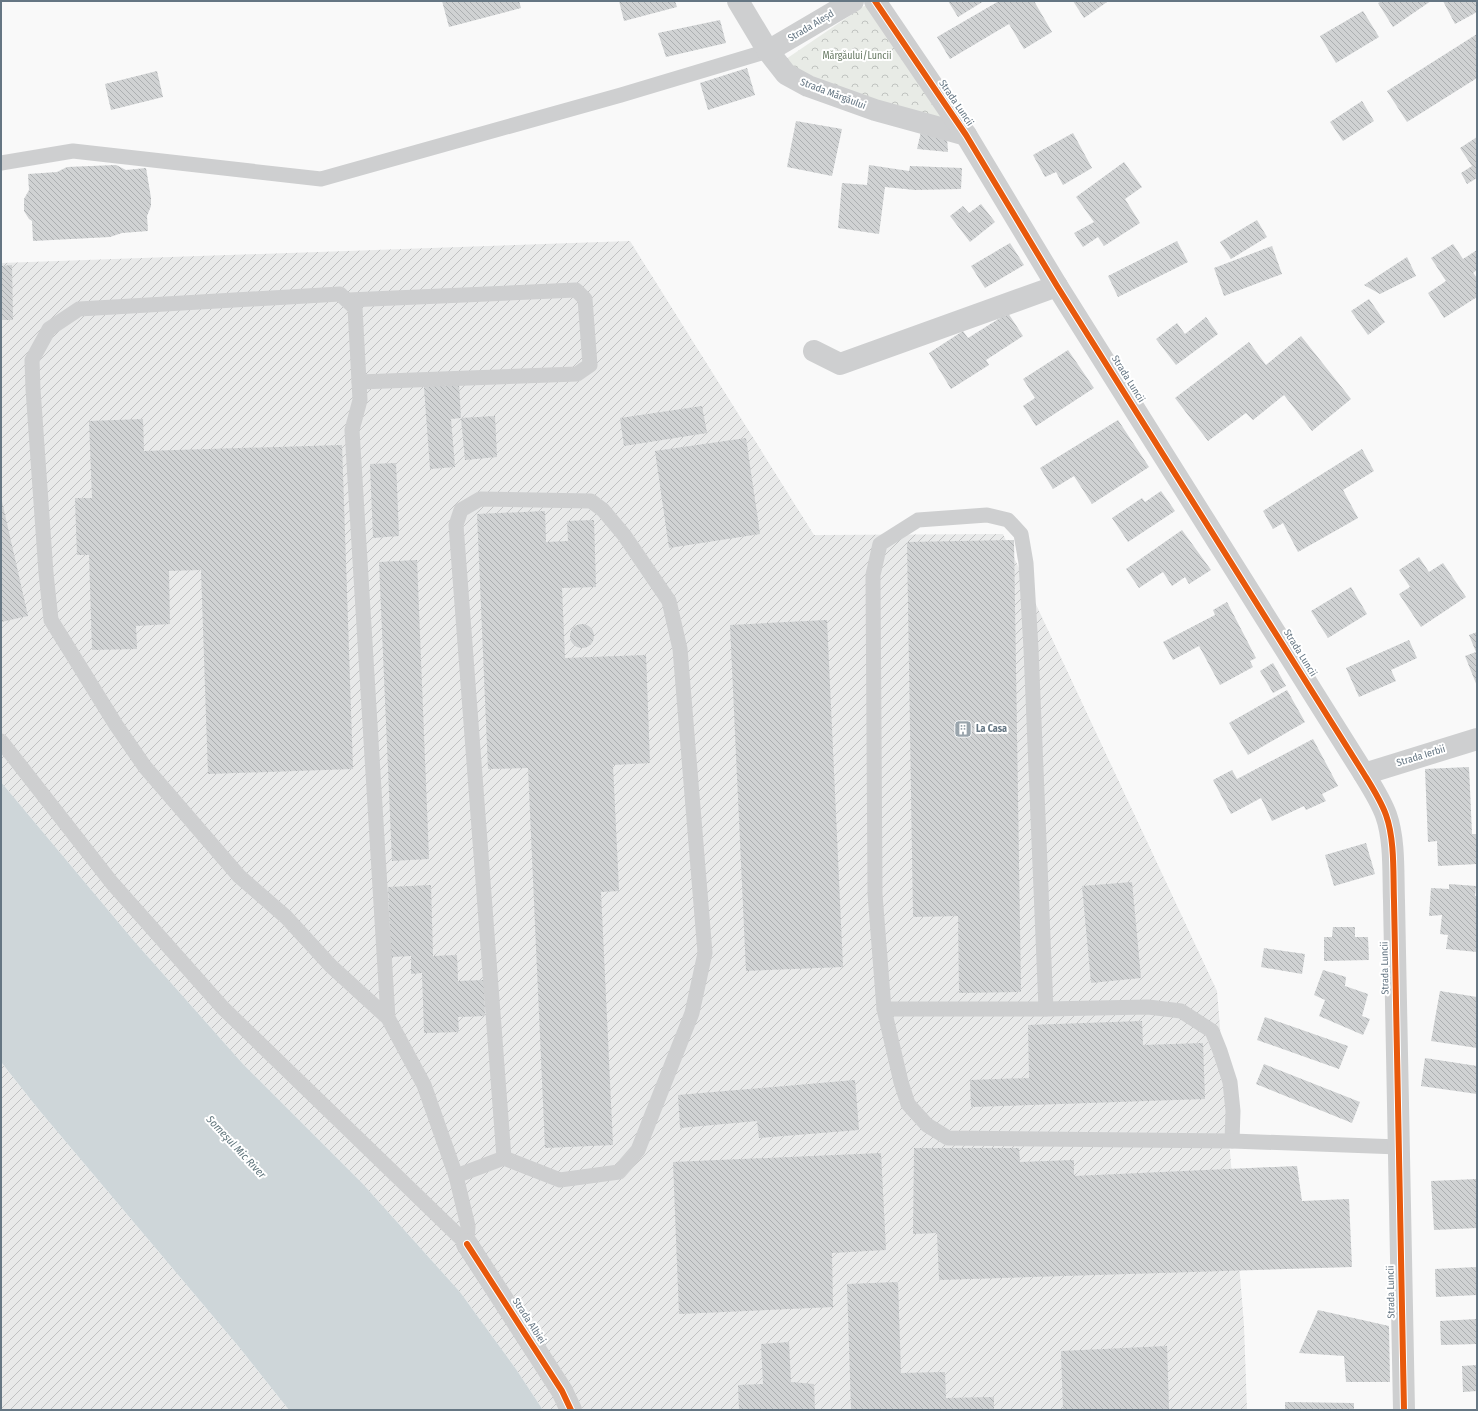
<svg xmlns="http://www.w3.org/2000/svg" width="1478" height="1411" viewBox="0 0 1478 1411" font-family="'Fira Sans Condensed',sans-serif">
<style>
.industrial{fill:url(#industrial-furrows)}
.park{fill:url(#park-crowns)}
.water{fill:#ced6d9}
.building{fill:url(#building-back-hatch)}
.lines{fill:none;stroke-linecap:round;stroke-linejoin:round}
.service{stroke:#cecfd0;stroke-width:15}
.minor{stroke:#cecfd0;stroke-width:22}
.cycleway-casing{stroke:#fff;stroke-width:8}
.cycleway{stroke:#e8590c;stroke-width:6}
.labels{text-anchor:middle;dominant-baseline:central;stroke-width:4;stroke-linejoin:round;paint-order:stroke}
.street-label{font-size:10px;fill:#657683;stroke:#fff}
.park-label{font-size:10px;fill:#687a64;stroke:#fff}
.poi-label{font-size:10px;font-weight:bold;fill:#657683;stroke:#fff;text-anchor:start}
.water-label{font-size:11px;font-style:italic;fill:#60757c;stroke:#fff}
</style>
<defs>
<pattern id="industrial-furrows" width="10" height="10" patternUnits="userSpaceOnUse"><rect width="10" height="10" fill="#e8e9e9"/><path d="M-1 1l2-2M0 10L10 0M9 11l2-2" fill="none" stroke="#c0c1c2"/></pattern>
<pattern id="park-crowns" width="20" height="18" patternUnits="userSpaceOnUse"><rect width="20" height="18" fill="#e8ebe6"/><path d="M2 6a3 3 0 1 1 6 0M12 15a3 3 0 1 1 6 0" fill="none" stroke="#c0c3c0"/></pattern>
<pattern id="building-back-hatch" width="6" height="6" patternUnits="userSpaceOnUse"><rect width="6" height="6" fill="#d0d2d3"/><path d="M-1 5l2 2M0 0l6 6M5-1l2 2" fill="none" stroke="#acafb1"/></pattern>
</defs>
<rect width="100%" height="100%" fill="#f9f9f9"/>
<!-- industrial -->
<g class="industrial">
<path d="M630,241L814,535L1003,534L1217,991L1244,1325L1247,1410H543L516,1369L460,1292L363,1184L243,1064L134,941L1,782V263Z"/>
<path d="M1,1062L39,1110L239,1347L289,1410H1Z"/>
</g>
<!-- park -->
<path class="park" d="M867,4L945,120L808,80L786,59Z"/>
<!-- water -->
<path class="water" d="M1,782L134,941L243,1064L363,1184L460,1292L516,1369L543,1410H289L239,1347L39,1110L1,1062Z"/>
<!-- building -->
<g class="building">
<path d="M442,1H519L521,8L449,27Z"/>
<path d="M619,1H675L677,7L624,21Z"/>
<path d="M948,1H984L958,17Z"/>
<path d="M999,1H1034L1052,32L1024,49L1009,24L950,59L937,37Z"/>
<path d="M1073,1H1106L1107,2L1084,18Z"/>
<path d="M1382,1H1431L1393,27L1378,3Z"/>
<path d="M1443,1H1477V12L1455,24Z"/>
<path d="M1363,11L1379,37L1336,63L1320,36Z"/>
<path d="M720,20L726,43L666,57L658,33Z"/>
<path d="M1477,34V78L1407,122L1387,91Z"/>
<path d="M747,68L755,95L708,110L700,83Z"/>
<path d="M157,71L163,97L111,110L105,84Z"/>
<path d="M1362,101L1374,121L1343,141L1330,122Z"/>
<path d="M796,121L842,129L832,176L787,167Z"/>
<path d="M921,132L947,137L948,152L917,149Z"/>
<path d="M1073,133L1092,168L1063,185L1056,172L1045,177L1033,155Z"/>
<path d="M1477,137V178L1467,184L1461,173L1472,166L1460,148Z"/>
<path d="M1124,162L1142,187L1125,199L1140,223L1104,246L1098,237L1083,247L1074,233L1094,222L1076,197Z"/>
<path d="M116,165L126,170L146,168L151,198V206L147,216L148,231L122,233L110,237L33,241L32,221L29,219L24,211V199L29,190L28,174L57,172L67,167Z"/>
<path d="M869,165L909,171L910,166L962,168L961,189L915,190L885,187L879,234L838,228L842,183L867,185Z"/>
<path d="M981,204L995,222L970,242L950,216L963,206L969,213Z"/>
<path d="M1257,220L1267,237L1231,259L1220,242Z"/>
<path d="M1177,241L1188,262L1118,297L1108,276Z"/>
<path d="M1010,243L1024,265L985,288L971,266Z"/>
<path d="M1453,244L1463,259L1477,250V270L1473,273L1477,278V297L1444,318L1428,293L1446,281L1431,258Z"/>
<path d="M1272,246L1282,274L1224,296L1214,268Z"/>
<path d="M1407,257L1416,276L1380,294L1364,285Z"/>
<path d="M12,265L13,320H1V266Z"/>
<path d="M1369,299L1385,322L1368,335L1351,311Z"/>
<path d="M1008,313L1023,336L986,360L989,365L951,389L929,353L963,331L968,338Z"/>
<path d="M1206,317L1218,334L1176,365L1156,339L1177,323L1185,334Z"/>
<path d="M1301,336L1351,399L1312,431L1284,395L1253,420L1246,413L1208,441L1175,398L1249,342L1266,365Z"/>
<path d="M1068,350L1094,388L1036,426L1023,406L1035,398L1023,379Z"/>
<path d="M459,384L461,418L495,416L497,457L465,460L461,418L451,419L455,467L430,469L424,387Z"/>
<path d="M702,406L707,433L624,446L620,418Z"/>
<path d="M143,419L144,451L342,445L353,769L208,774L201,570L169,571L170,624L136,626L137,649L92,650L89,555H77L75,498H92L89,421Z"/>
<path d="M1118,420L1149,467L1092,504L1074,476L1053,489L1040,468Z"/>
<path d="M746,438L760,534L669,548L655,451Z"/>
<path d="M1362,449L1374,471L1343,490L1358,518L1298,552L1283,523L1273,529L1263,511Z"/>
<path d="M396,463L399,536L373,538L370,464Z"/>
<path d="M1161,491L1175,511L1128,542L1112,518L1142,498L1145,502Z"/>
<path d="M1,497L28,616L1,622Z"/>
<path d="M545,511L546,542L568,541L567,521L594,520L596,587L562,588L565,658L646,655L650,763L613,765L619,891L601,892L613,1145L545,1148L528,768L488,769L477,514Z"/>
<path d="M1182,530L1211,570L1189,584L1185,577L1172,586L1163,572L1139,588L1126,569Z"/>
<path d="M1014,540L1021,992L959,993L958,916L913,917L907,542Z"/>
<path d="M1419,557L1429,572L1443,563L1466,597L1421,627L1399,594L1410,587L1399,570Z"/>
<path d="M417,560L429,859L392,861L379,562Z"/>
<path d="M1351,587L1367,614L1328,638L1311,611Z"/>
<path d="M1227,602L1256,658L1250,661L1253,667L1220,685L1199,646L1173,660L1163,642L1215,615L1213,610Z"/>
<path d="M827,620L843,967L746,971L730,625Z"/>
<circle cx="582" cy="636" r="12"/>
<path d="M1477,632V686L1465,656L1476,652L1469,635Z"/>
<path d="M1409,640L1417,658L1391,670L1396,681L1359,697L1346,668Z"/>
<path d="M1273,663L1286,686L1273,693L1260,671Z"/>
<path d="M1287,690L1305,722L1248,755L1229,723Z"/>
<path d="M1313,739L1338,786L1322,794L1326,801L1306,810L1304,806L1272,821L1261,798L1231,814L1213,780L1232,770L1237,779Z"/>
<path d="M1469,767L1472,834H1477V864L1438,866L1437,841L1428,842L1425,769Z"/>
<path d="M1366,843L1375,874L1334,886L1325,855Z"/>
<path d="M1132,882L1141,978L1091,983L1082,886Z"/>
<path d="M1449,884L1476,886L1475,896H1477V952L1446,949L1448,935L1440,934L1442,915L1429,916L1431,888L1449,889Z"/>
<path d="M431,885L433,956L457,955L458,981L484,980L485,1016L458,1017L459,1032L424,1033L422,973L411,974V956L391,957L388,887Z"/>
<path d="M1333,927H1355V937H1368L1369,960L1324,961V937H1332Z"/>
<path d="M1264,948L1305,954L1302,974L1261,967Z"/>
<path d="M1323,970L1346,977L1345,986L1368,994L1362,1016L1370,1019L1363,1035L1319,1016L1325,1000L1314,995Z"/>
<path d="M1440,991L1477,997V1048L1431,1041Z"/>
<path d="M1265,1017L1348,1046L1339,1069L1257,1040Z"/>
<path d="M1142,1021L1143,1045L1203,1043L1205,1099L971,1107L970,1080L1029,1078L1028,1025Z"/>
<path d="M1425,1058L1477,1066V1094L1421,1086Z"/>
<path d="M1264,1064L1360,1102L1352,1123L1256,1084Z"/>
<path d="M855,1080L859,1130L759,1138L757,1121L680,1128L678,1095Z"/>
<path d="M914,1148H1019L1020,1162L1074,1160V1176L1297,1166L1302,1201L1349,1199L1352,1267L939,1280L937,1233L913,1234Z"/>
<path d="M881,1153L886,1250L832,1253L833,1307L679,1314L673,1162Z"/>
<path d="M1477,1179V1228L1434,1230L1431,1181Z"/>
<path d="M1477,1267V1295L1436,1297L1435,1269Z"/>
<path d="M898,1282L901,1373L945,1372L946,1398L994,1397V1410H851L847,1284Z"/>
<path d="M1318,1310L1389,1326L1390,1382H1346L1344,1356L1299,1353Z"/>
<path d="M1477,1319V1344L1441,1345L1440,1321Z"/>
<path d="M789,1342L791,1382L814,1384L815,1410H739L738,1385L763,1384L761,1344Z"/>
<path d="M1167,1346L1169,1410H1063L1061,1351Z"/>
<path d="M1477,1365V1391L1463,1392L1462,1366Z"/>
<path d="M1285,1402L1354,1403V1410H1285Z"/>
</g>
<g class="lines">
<!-- service -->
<g class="service">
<path d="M1,163L73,151L321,179L621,95L768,51"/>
<path d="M348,300L576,290L585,299L590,365L577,374L359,382"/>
<path d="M1,741L112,883L223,1008L467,1244"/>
<path d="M884,1009H1046L1148,1007L1181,1011L1212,1031L1220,1051L1230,1082L1233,1111L1232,1141"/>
<path d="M1046,1009L1031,649L1026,563L1021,534L1008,520L987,515L918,520L880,544L873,575L875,894L884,1009L901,1082L908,1104L927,1125L948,1138L1232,1141L1399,1147"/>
<path d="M388,1018L352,430L360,400L355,308L340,294L79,309L49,329L32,360L33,389L46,573L51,620L116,725L145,767L239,876L286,917L331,966L388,1018L424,1085L456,1176L468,1226L467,1244"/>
<path d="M456,1176L504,1158L560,1180L619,1172L638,1150L692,1013L705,953L680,649L669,601L624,535L603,510L591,501L480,499L461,510L456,525L504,1158"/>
</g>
<!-- minor -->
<g class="minor">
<path d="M738,1L768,51L786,74L808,86L875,110L966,135"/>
<path d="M875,1L966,135L1057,286L1364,774C1372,787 1381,801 1386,815C1395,840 1393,875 1394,901L1404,1410"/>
<path d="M768,51L853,1"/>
<path d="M814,351L840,364L1057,286"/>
<path d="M1364,774L1477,739"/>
<path d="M467,1244L562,1391L571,1410"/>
</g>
<defs>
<g id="cycleway">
<path d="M875,1L966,135L1057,286L1364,774C1372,787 1381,801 1386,815C1395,840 1393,875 1394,901L1404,1410"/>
<path d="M467,1244L562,1391L571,1410"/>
</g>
</defs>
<!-- cycleway casing -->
<use href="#cycleway" class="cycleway-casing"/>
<!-- cycleway -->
<use href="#cycleway" class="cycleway"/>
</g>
<!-- icons -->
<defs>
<symbol id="building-square" viewBox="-11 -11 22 22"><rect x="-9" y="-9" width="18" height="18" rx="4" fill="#99a4ac" stroke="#fff"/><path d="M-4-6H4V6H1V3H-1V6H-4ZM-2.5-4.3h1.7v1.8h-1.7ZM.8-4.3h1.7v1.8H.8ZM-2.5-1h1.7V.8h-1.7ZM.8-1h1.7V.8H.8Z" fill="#fff"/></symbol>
</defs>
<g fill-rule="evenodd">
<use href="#building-square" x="953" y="719" width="20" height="20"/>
</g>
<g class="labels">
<!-- street labels -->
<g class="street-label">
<text transform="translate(811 26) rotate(-31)">Strada Aleșd</text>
<text transform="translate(833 94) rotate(21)">Strada Mărgăului</text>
<text transform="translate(956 103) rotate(56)">Strada Luncii</text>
<text transform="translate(1128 379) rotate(58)">Strada Luncii</text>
<text transform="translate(1300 653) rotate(58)">Strada Luncii</text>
<text transform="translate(1421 756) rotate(-17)">Strada Ierbii</text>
<text transform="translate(1385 968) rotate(-91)">Strada Luncii</text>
<text transform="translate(1391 1292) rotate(-91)">Strada Luncii</text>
<text transform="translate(529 1321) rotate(57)">Strada Albiei</text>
</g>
<!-- park labels -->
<g class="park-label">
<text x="857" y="56">Mărgăului/Luncii</text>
</g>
<!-- poi labels -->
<g class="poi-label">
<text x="976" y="729">La Casa</text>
</g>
<!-- water labels -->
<g class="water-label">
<text transform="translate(236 1147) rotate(47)">Someşul Mic River</text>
</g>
</g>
<!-- border -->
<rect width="1478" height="1411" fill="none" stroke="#657683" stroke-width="4"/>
</svg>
